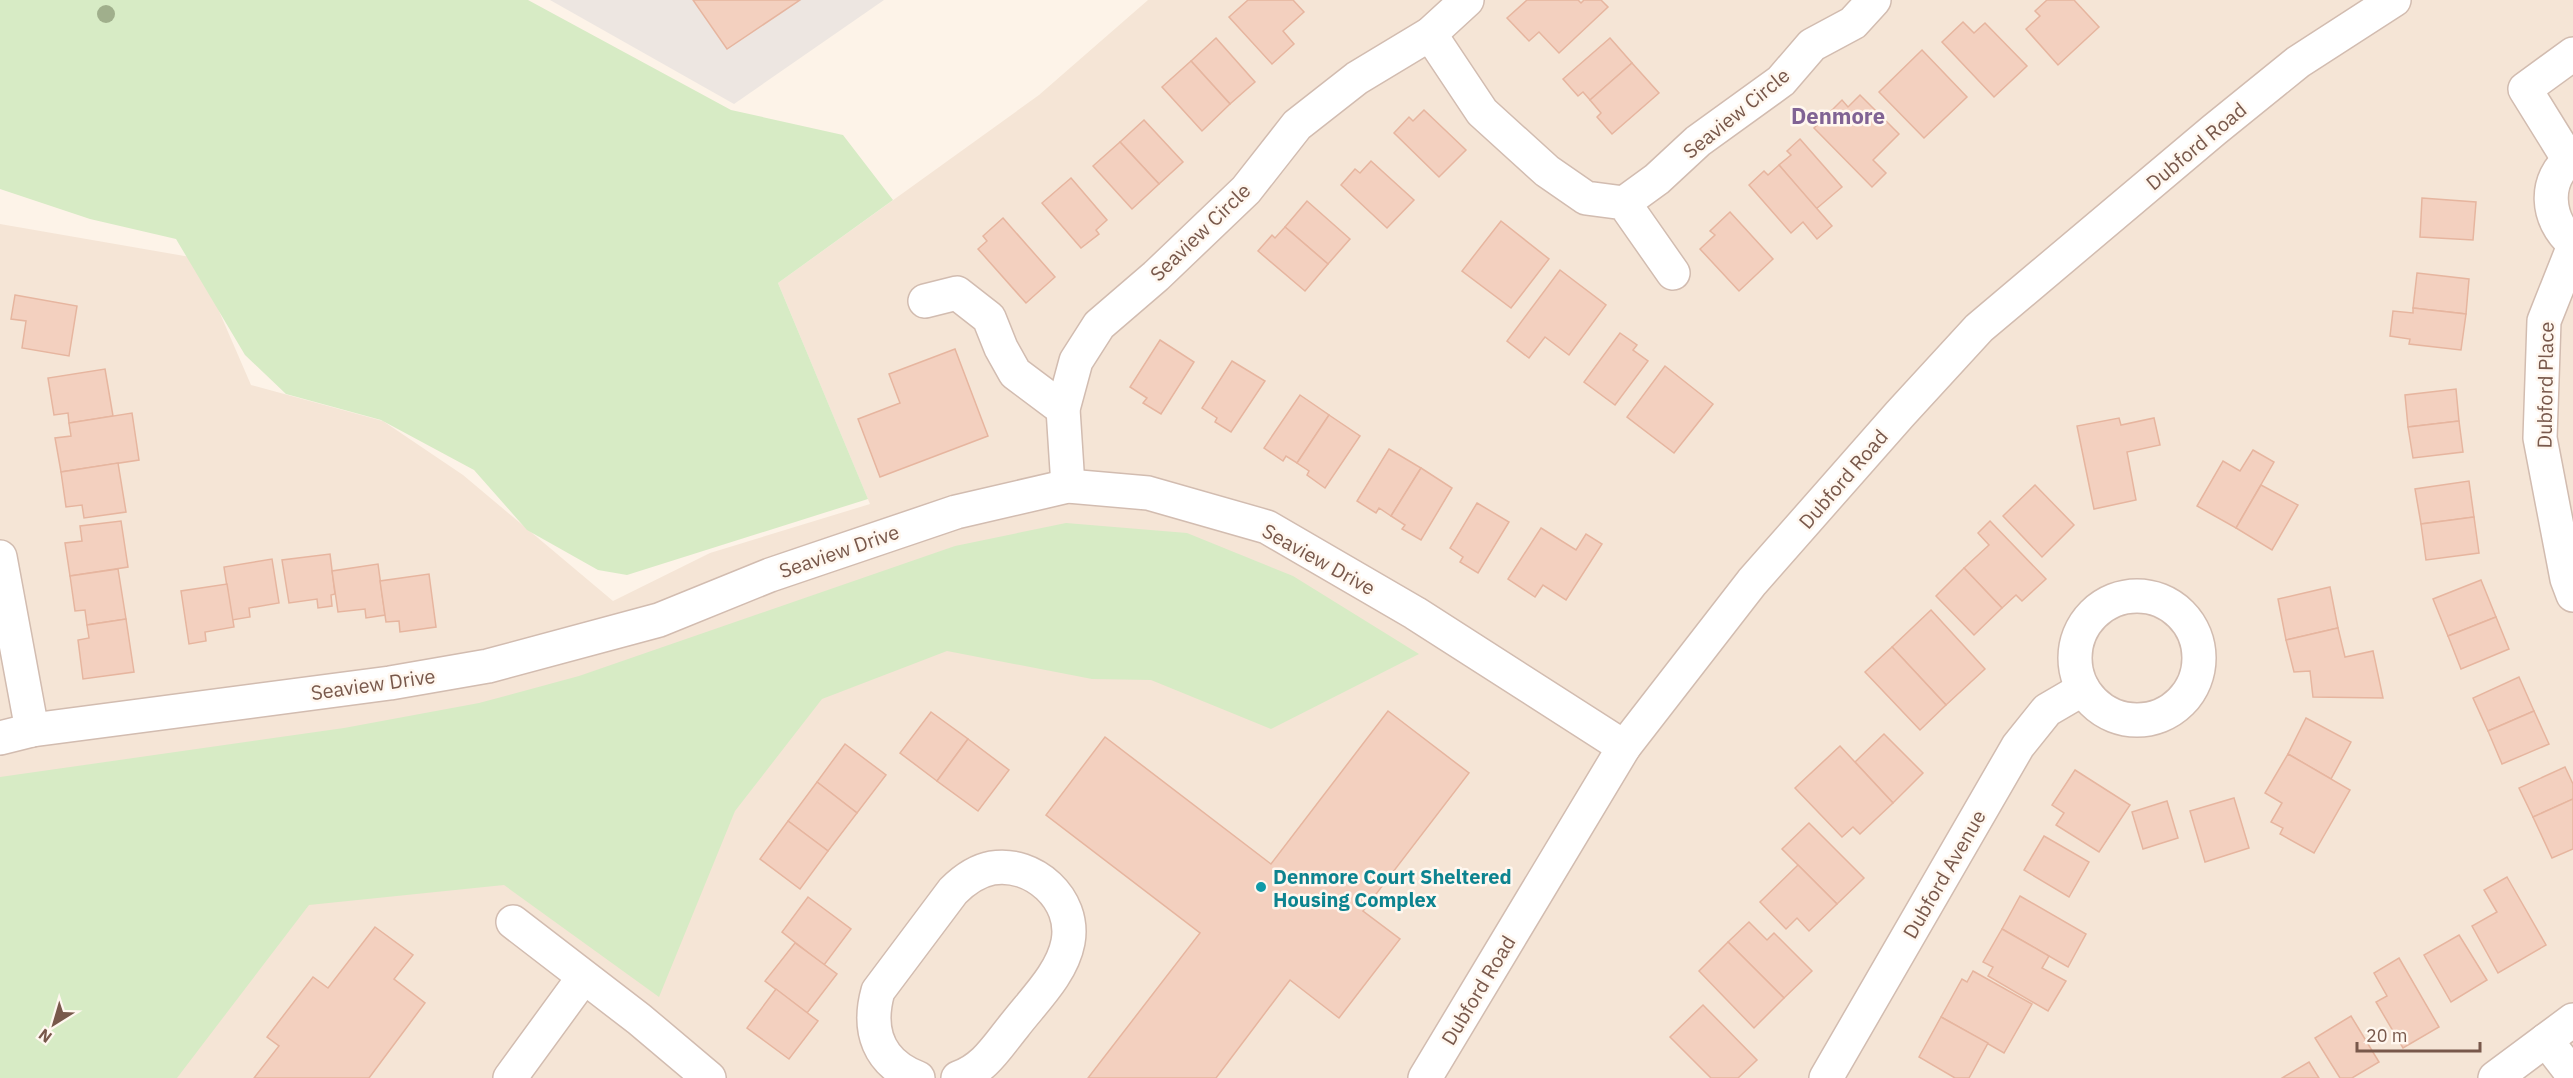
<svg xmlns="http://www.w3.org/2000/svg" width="2573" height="1078" viewBox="0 0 2573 1078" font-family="'IBM Plex Sans',sans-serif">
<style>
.residential{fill:#f5e5d6}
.industrial{fill:#ede6e1}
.green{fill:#d7ebc5}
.building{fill:#f3d0bf;stroke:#e6b59f;stroke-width:1.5}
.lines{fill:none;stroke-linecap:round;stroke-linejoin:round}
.minor-casing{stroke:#d2bcb0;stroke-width:36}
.minor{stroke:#fff;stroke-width:33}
.tree{fill:#a0af8c}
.culture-dot{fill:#0f9aa8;stroke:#fff7ef;stroke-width:2}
.labels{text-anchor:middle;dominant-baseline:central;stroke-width:5;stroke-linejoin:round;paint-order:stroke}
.street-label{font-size:20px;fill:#78584b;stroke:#fff7ef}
.culture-label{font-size:20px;font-weight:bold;fill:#0d838f;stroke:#fff7ef;text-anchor:start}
.quarter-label{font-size:22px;font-weight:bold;fill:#806394;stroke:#fff7ef}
</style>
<rect width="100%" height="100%" fill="#fdf3e8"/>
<!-- residential -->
<path class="residential" d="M1148,0H2573V1078H0V224L196,258L251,385L383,421L463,475L613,601L710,553L870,504L778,283L1039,95Z"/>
<!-- industrial -->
<path class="industrial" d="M550,0H884L734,104Z"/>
<!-- green -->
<g class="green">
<path d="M0,0H528L731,110L843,135L893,200L778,283L868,499L627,575L598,570L527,530L474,470L381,420L286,394L245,355L176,239L90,219L0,189Z"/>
<path d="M1066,523L1187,533L1293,576L1419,654L1271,729L1151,680L1092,679L947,651L822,699L735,811L659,997L504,885L309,905L177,1078H0V777L344,728L479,703L579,676L955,546Z"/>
</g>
<!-- building -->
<g class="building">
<path d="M693,0H800L727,49Z"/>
<path d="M1248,0H1293L1304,12L1283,31L1294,44L1272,64L1229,17Z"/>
<path d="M1527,0H1578L1581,3L1584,0H1601L1608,7L1559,53L1539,32L1529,41L1507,18Z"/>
<path d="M2047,0H2074L2099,27L2058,65L2026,29L2040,16L2035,11Z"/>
<path d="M1963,22L1974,33L1985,23L2027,66L1994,97L1942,42Z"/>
<path d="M1216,38L1255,82L1230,104L1191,61Z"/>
<path d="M1610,38L1632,63L1590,100L1583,92L1578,96L1563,79Z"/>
<path d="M1922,50L1967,97L1924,138L1879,92Z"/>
<path d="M1191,61L1230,104L1202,131L1162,87Z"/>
<path d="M1632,63L1659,93L1612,134L1597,117L1601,113L1590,100Z"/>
<path d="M1860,95L1899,134L1873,160L1886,173L1872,187L1814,128L1842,100L1848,107Z"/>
<path d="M1424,110L1466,150L1439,177L1394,133L1409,117L1413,121Z"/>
<path d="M1144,120L1183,162L1159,184L1120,142Z"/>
<path d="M1800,139L1842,187L1816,209L1779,165L1791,155L1787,151Z"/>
<path d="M1120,142L1159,184L1132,209L1093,166Z"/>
<path d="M1371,161L1414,200L1387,228L1341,185L1355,169L1360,173Z"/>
<path d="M1779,165L1832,226L1817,239L1803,222L1791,233L1749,185L1764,171L1768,175Z"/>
<path d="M1071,178L1107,220L1096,230L1099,234L1081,248L1042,203Z"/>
<path d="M2422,198L2476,202L2473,240L2420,237Z"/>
<path d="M1307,201L1350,239L1328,264L1285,227Z"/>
<path d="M1730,212L1773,259L1739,291L1700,249L1715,235L1710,231Z"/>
<path d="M1003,218L1055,277L1026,303L978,249L987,241L983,236Z"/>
<path d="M1501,221L1549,259L1511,308L1462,271Z"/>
<path d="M1285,227L1328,264L1305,291L1258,251L1272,235L1275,238Z"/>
<path d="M1560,270L1606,305L1569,355L1545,337L1529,358L1507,341Z"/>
<path d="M2417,273L2469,279L2466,314L2413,308Z"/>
<path d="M15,295L77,306L69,356L22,348L26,321L11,319Z"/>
<path d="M2413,308L2466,314L2461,350L2409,344L2410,339L2390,336L2393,311L2413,313Z"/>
<path d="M1620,333L1637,345L1633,350L1648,361L1615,405L1584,382Z"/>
<path d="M1160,340L1194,362L1161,414L1143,403L1147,398L1130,387Z"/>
<path d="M955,349L988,436L880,477L858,419L900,403L889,374Z"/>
<path d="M1232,361L1265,381L1231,432L1215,422L1217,418L1202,408Z"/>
<path d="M1665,366L1713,404L1674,453L1627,417Z"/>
<path d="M105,369L113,416L69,423L68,413L54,415L48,378Z"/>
<path d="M2456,389L2459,421L2408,427L2405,395Z"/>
<path d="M1300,395L1329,415L1297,463L1286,456L1283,461L1264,448Z"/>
<path d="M132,413L139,460L61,472L55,438L71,436L69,423Z"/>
<path d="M1329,415L1360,436L1325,488L1307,475L1309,471L1297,463Z"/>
<path d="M2119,418L2121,425L2154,418L2160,445L2127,452L2136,500L2094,509L2077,426Z"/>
<path d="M2459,421L2463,452L2413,458L2408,427Z"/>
<path d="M1389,449L1421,468L1391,516L1379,508L1376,513L1357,501Z"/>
<path d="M2253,450L2274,462L2236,528L2197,506L2223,461L2240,471Z"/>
<path d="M118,463L126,512L84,518L82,505L66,507L61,472Z"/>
<path d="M1421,468L1452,488L1421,540L1402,529L1405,525L1391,516Z"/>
<path d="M2469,481L2474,517L2421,524L2415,489Z"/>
<path d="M2035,485L2074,525L2042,557L2003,516Z"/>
<path d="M2261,485L2298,505L2272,550L2236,528Z"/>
<path d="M1477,503L1509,522L1478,573L1460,562L1463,557L1450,548Z"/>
<path d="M2474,517L2479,553L2426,560L2421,524Z"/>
<path d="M121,521L128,567L70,576L65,543L82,541L80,526Z"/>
<path d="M1990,521L2046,579L2022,601L2016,595L2002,608L1964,568L1989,545L1978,533Z"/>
<path d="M1541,528L1576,550L1586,534L1602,544L1566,600L1543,585L1535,597L1508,579Z"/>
<path d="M330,554L335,594L331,595L332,606L318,608L317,599L289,603L282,560Z"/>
<path d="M272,559L279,603L249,608L250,617L232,620L224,567Z"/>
<path d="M378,564L385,615L366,618L365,609L338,612L332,571Z"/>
<path d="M1964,568L2002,608L1974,635L1936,596Z"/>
<path d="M118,569L126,619L87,625L85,610L75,611L70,576Z"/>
<path d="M429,574L436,627L400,632L399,621L386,622L380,581Z"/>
<path d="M2481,580L2496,617L2448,636L2433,599Z"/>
<path d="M227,584L234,627L205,632L206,641L189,644L181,591Z"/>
<path d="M2330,587L2338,628L2286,640L2278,599Z"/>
<path d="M1931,610L1985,669L1946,705L1892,647Z"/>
<path d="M2496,617L2509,649L2461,669L2448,636Z"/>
<path d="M126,619L134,672L83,679L78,640L89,638L87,625Z"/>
<path d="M2338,628L2345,657L2373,651L2383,698L2313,697L2310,671L2294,672L2286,640Z"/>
<path d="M1892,647L1946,705L1920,730L1865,672Z"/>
<path d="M2519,677L2534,711L2488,731L2473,698Z"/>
<path d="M1388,711L1469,773L1363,911L1400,939L1339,1018L1290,980L1216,1078H1088L1200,933L1046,815L1105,737L1271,864Z"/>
<path d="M2534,711L2549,744L2502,764L2488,731Z"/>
<path d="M931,712L968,739L937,781L900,753Z"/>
<path d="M2306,718L2351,742L2331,779L2288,754Z"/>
<path d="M1884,734L1923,773L1893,803L1855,762Z"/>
<path d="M968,739L1009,770L978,811L937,781Z"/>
<path d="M845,744L886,775L857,813L817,782Z"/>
<path d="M1840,746L1893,803L1860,834L1853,827L1842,837L1795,788Z"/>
<path d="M2288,754L2350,790L2314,853L2280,834L2283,828L2271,822L2282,803L2265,793Z"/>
<path d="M2565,767L2573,784V799L2533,817L2519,788Z"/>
<path d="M2075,770L2130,805L2099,852L2056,825L2064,813L2052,805Z"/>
<path d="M817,782L857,813L828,851L788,821Z"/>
<path d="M2234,798L2249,848L2205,862L2190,811Z"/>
<path d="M2573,799V849L2552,858L2533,817Z"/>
<path d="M2167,801L2178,838L2143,849L2132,812Z"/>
<path d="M788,821L828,851L800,889L760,859Z"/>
<path d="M1809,823L1864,878L1837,904L1782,849Z"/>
<path d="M2044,836L2089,862L2069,897L2024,870Z"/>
<path d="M1798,865L1837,904L1809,931L1797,918L1786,929L1760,902Z"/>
<path d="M2507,877L2546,945L2498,973L2472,926L2497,912L2484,890Z"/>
<path d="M2020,896L2086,934L2068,967L2002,929Z"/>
<path d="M808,897L851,929L824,965L782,932Z"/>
<path d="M1749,922L1767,940L1774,933L1812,971L1784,998L1728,942Z"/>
<path d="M375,927L413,955L394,979L425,1003L369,1078H254L279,1046L267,1037L313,977L328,988Z"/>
<path d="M2002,929L2049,956L2042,968L2066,981L2048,1011L1988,976L1993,967L1983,962Z"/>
<path d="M2459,935L2487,980L2451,1002L2424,955Z"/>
<path d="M1728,942L1784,998L1754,1028L1699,971Z"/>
<path d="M795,943L837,974L807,1013L765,981Z"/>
<path d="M2399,958L2439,1027L2403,1048L2376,1002L2387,996L2374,973Z"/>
<path d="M1973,971L2032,1004L2004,1053L1941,1017L1962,979L1967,982Z"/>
<path d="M776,989L818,1021L789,1059L747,1028Z"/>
<path d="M1703,1005L1757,1060L1738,1078H1711L1670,1037Z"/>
<path d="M2351,1016L2379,1062L2352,1078H2340L2315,1038Z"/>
<path d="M1941,1017L1988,1043L1969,1078H1955L1919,1057Z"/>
<path d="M2309,1062L2319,1078H2282Z"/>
</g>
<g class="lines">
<defs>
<g id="minor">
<path d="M1430,34L1482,112L1547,171L1586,198L1624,203L1673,273"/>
<path d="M2573,157C2542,179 2546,220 2573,243"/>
<path d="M2569,160L2525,89L2573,54"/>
<path d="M1624,203L1657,179L1698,141L1781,81L1812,45L1853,23L1874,0"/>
<path d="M2573,248L2544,321L2540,438L2567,579L2573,595"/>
<path d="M925,301L957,293L989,318L1001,348L1015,373L1063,409"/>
<path d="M1068,486L1063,409L1076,361L1099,325L1156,276L1246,190L1297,125L1357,78L1430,34L1467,0"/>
<path d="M0,557L32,730"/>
<circle cx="2137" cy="658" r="62"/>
<path d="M0,738L32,730L390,683L488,666L659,620L770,575L956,512L1068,486L1148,493L1267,527L1415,613L1624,747"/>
<path d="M513,922L639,1019L709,1078"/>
<path d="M2546,1040L2573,1075"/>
<path d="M510,1078L583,978"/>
<path d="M918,1078C878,1063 867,1030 878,991L953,891C964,880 976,871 992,868C1033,861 1076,899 1068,942C1062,974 1033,1001 1014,1026C996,1048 985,1068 958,1078"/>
<path d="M1425,1078L1624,747L1752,582L1900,414L1979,328L2214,130L2298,62L2394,0"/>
<path d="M1826,1078L2018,746L2047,710L2083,689"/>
<path d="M2495,1078L2573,1020"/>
</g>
</defs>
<!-- minor casing -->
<use href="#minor" class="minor-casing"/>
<!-- minor -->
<use href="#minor" class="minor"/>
</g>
<!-- trees -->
<circle class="tree" cx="106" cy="14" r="9"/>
<!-- markers -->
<circle class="culture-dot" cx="1261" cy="887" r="6"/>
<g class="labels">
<!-- street labels -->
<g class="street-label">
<text transform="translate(1736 113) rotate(-39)">Seaview Circle</text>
<text transform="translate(2196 146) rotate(-40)">Dubford Road</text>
<text transform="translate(1200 232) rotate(-44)">Seaview Circle</text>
<text transform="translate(2545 385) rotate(-89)">Dubford Place</text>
<text transform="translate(1843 479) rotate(-49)">Dubford Road</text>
<text transform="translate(839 551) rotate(-19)">Seaview Drive</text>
<text transform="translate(1319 559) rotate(29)">Seaview Drive</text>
<text transform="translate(373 684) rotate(-8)">Seaview Drive</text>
<text transform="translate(1944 874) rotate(-60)">Dubford Avenue</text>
<text transform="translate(1478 990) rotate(-59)">Dubford Road</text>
</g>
<!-- culture labels -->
<g class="culture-label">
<text x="1273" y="876">Denmore Court Sheltered<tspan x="1273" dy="23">Housing Complex</tspan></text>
</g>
<!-- quarter labels -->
<g class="quarter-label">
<text x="1838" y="115">Denmore</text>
</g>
</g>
<!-- north arrow -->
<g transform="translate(54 1024) rotate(217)" stroke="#fff7ef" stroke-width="4.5" paint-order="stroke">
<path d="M0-4.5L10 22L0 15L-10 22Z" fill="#78584b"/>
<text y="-9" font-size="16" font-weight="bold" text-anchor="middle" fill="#78584b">N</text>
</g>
<!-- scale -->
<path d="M2357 1042v9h123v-9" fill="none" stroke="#78584b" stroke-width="3"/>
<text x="2366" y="1042" font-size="18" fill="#78584b" stroke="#fff7ef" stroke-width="4.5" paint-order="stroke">20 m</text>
</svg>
